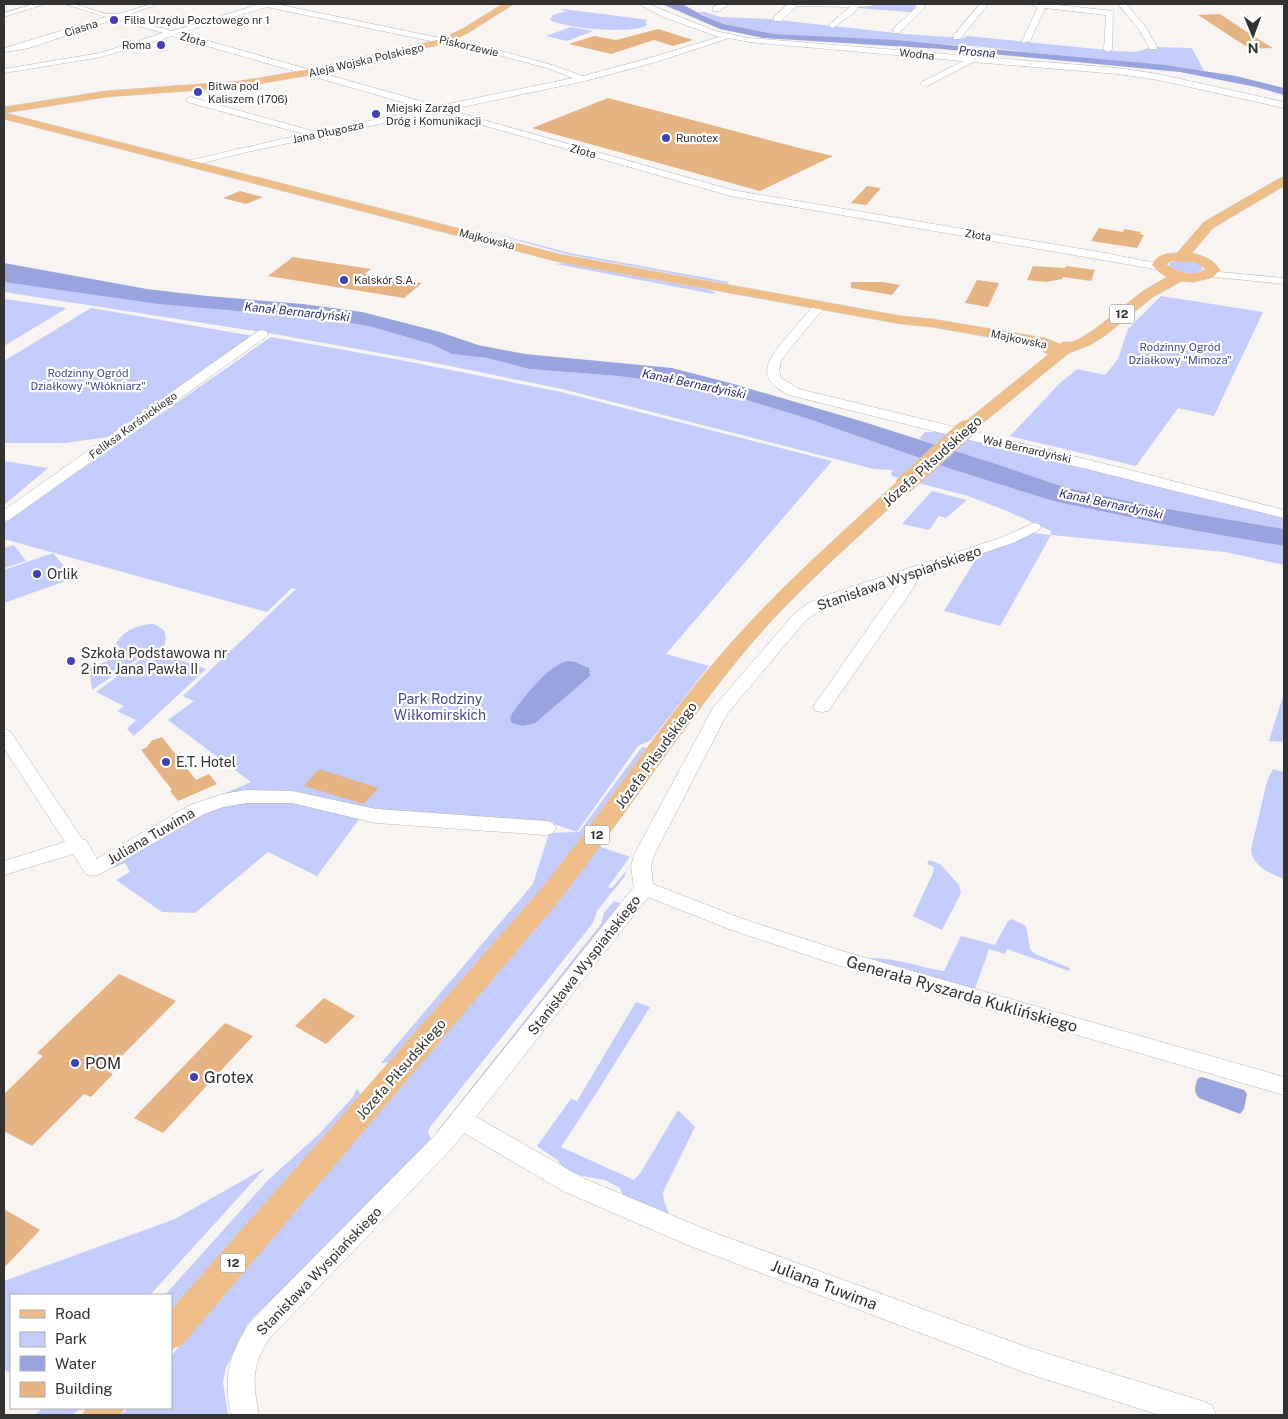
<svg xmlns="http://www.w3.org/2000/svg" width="1288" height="1419" viewBox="0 0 1288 1419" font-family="'Public Sans',sans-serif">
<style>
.green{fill:#c3ccfb}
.water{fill:#99a4de}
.building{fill:#e6b383}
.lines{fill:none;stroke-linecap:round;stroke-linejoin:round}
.minor-casing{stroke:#bbb8b6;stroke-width:1}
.major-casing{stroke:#d2d2d2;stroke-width:1}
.minor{fill:#fff;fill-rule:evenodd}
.major{fill:#eebd88;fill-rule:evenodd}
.major-bridge-casing{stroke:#d2d2d2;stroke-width:19;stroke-linecap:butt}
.major-bridge{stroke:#eebd88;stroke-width:18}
.poi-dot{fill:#4041b6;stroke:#fff;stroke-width:2}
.labels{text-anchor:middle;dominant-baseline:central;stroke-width:4.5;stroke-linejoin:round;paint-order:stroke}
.far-poi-label{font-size:11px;fill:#333231;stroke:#fff;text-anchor:start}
.far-street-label{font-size:11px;fill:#333231;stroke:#fff}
.far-park-label{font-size:11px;fill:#444c93;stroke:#fff}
.far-water-label{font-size:12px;font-style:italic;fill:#282c70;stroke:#fff}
.shield{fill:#fff;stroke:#70706f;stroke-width:1}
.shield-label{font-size:12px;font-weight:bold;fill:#333231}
.street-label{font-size:14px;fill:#333231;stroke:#fff}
.poi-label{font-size:14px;fill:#333231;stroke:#fff;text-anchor:start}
.park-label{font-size:14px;fill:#444c93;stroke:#fff}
.near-street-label{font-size:16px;fill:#333231;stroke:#fff}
.near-poi-label{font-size:16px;fill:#333231;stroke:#fff;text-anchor:start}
</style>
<rect width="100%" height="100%" fill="#f7f4f1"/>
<!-- green -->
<g class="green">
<path d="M902,4H915L916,6L911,12L858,8L860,5Z"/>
<path d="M563,9L649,20L645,21L647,25C634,35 563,28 550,20L553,15L567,11L560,10Z"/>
<path d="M697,12H704L721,17L769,19L905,34L963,38L967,36L1117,51L1135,52L1153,47L1192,48L1204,71L973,46L774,34L724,24Z"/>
<path d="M571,27L593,31L567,41L546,36Z"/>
<path d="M488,232L570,253L729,282L728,284L566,254Z"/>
<path d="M1176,261C1186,261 1198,260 1203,269C1193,277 1181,272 1170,268L1169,263Z"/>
<path d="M565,263L705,289L715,292L714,294L556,264Z"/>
<path d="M4,282L330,319L372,327L431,344L452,354L487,358L529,369L618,376L670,383L730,395L809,419L954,470L1053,501L1186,529L1284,546V565L1225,552L1051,535L1000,626L944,611L976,559L970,556L1011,543L1033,533L1051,535V531L1007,511L968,496L892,476L891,473L893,470L874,469L562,389L440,364L280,335L4,292Z"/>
<path d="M1161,296L1263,312L1214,416L1178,408L1136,466L1010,436L1059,384L1077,369L1105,375L1118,359L1128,329Z"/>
<path d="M4,299L67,308L4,346Z"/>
<path d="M91,308L253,336L108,437L65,443H4V361Z"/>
<path d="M271,337L400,360L561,392L832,461L666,654L709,666L651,740L638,746L577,832H579L642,747L652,749L588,835L392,1062L381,1063L533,884L549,833L577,832L557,825L366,810L317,876L268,852L195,913L162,912L116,880L130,872L125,863L113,868L107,858L184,811L251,782L168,720L194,701L183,696L296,589L292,588L267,612L4,539V523Z"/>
<path d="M925,432H937L960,438L991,443L1154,482L1284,517V529L1145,505L1064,487L919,439Z"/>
<path d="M4,461L48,468L4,505Z"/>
<path d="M932,491L967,500L946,518L939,516L929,530L902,524Z"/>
<path d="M14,545L26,561L4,568V548Z"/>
<path d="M53,553L74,578L4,603V570Z"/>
<path d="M154,624L164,630L166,637L164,648L151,650L92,690L89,668L125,654L116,643C124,630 139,624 154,624Z"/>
<path d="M152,651L206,669L134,736L127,729L136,720L117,711L124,706L96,692Z"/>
<path d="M1284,693V738L1282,742L1269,741Z"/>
<path d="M1273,769L1284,772V879C1270,873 1253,867 1251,850L1267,781Z"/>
<path d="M598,846L630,857L608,887L612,888L626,871L625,876L597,911L593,923L430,1127L428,1133L432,1140L416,1160L248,1323L226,1368L223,1382L228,1415H121L128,1408H171V1356L466,1009Z"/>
<path d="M929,860L940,864L959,885L961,893L942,930L913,916L933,873L934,867L927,864Z"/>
<path d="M614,901L622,904L439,1134L438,1130L601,924L604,913Z"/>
<path d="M1012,919L1026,926L1030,949L1035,954L1070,968L1069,971L1007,949L1005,954L989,949L975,989L869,958C894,957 918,967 944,971L961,936L995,945L1008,921Z"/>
<path d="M636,1002L650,1007L597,1092L561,1147L634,1180L641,1172L678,1110L695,1127L663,1192L664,1201L669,1214L624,1199L620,1188L605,1180L582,1176L565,1169L556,1159L537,1146L571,1099L577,1101Z"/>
<path d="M357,1088L361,1095L171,1312V1295H165L269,1179L318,1135L353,1097Z"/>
<path d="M265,1168L150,1295H11V1373L4,1370V1281L175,1219Z"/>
<path d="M43,1408H83L71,1415H35Z"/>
</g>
<!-- water -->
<g class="water">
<path d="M662,4H682L702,15L724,24L774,34L895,40L1165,65L1236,76L1284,88V95L1256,87L1180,72L941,49L763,38L720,29Z"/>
<path d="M4,263L147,289L207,296L303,304L362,312L440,332L478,345L525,354L672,368L730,383L864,422L996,464L1064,487L1145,505L1284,529V546L1186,529L1053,501L954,470L809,419L730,395L670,383L618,376L529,369L487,358L452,354L431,344L372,327L330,319L159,304L4,282Z"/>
<path d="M568,661L575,662L589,668L590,676L535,723L523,726L512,723L510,719L511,715C523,698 548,665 568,661Z"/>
<path d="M1202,1077L1244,1090L1247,1094L1244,1109L1240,1114L1199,1098C1193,1091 1195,1086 1198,1078Z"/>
</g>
<!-- building -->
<g class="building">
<path d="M1220,14L1247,32L1273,48L1250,49L1198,15Z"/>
<path d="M658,29L693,40L673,46L654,40L611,54L569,44L594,36L616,40Z"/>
<path d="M608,98L803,149L833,156L760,191L532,128Z"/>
<path d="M867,186L881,188L866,205L851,203Z"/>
<path d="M240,191L263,197L246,204L223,198Z"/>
<path d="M1099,228L1123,232L1124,229L1141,232L1140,234L1144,235L1137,248L1091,241Z"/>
<path d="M293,257L371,269L364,274L422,283L404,298L268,276Z"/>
<path d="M1033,266L1065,268L1066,266L1095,270L1091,281L1063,277L1062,279L1046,282L1027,280Z"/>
<path d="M977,280L999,283L988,307L965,303Z"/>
<path d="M851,282H883L900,285L892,295L851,288Z"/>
<path d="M162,737L196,780L209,774L217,784L178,801L170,791L172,790L141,750L147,747L151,741Z"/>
<path d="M319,769L378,788L364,804L304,786Z"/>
<path d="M119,974L176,1001L107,1071L113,1074L91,1097L84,1094L32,1146L4,1131V1094L43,1056L37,1053Z"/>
<path d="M324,998L355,1016L326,1044L295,1026Z"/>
<path d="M225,1023L253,1036L163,1133L134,1118Z"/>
<path d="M4,1209L40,1230L4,1268Z"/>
</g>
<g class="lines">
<defs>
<g id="minor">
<path d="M34,4H45L4,17V13Z"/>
<path d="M65,4C82,3 102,16 115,14C130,13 142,4 158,4L122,17L172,31L260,4H276L498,50L552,65L583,76L650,58L719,37L663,17L639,4H648L715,31L749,38L1118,68L1158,74L1284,102V108L1158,80L1118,74L973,62L925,87L921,84L922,82L963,61L749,42L729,38L656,62L585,81L448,110L732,190L1105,253L1165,265L1167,267L1161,270L731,196L437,112L256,150L190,166L185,163L187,161L304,134L187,102V98L190,97L316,132L426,109L172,36L101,57L4,73V69L100,53L163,33L115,19L29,48L5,52V48L106,17ZM267,7L498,55L547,68L573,78L438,106L180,33Z"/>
<path d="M720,4H729L719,11H713V7Z"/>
<path d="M788,4H876L872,6L857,7V10L833,28L829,26L830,24L850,7L797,6L780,21H774V17Z"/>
<path d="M915,4H923L925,7L899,33H893V29L917,7Z"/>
<path d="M980,4H988L960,39H954V35Z"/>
<path d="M1028,4H1049L1113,11L1112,50L1108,52L1104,50L1106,15L1045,8L1030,41L1023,43L1022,41L1038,7Z"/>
<path d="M1118,4H1126L1144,25L1157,47L1156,49H1150L1138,28Z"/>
<path d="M1209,271L1284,278V284L1205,276L1203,274L1205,272Z"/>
<path d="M820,301L826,305L781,360L779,371L781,378L799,389L1138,472L1284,510V518L789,395C755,378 766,362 786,338C796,326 806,314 816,303Z"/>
<path d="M262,330L266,331L268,334L266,337L9,520L4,521V510L258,331Z"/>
<path d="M1034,523L1039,524L1041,527L1039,530L1013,543L920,574L914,587L828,711L822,712L816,711L813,707L901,581C869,591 833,599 806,620L727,714L654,855L651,866L653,884L743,919L842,951L1284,1077V1095L840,966L729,929L648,897L476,1117L583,1178L707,1230L1029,1348L1202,1401L1212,1405L1216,1415H1160L1029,1374L690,1246L565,1192L464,1133L451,1149L268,1340C251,1368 253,1384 259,1415H231C223,1378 229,1354 250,1322L435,1135L634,887L631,866L634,855L713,708L794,614L807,604L830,594L1003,537Z"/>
<path d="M4,729L10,731L83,840H86L97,859L190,805L223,794L246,790L292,791L376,809L546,821L553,823L556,828L553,833L546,835L376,823L292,803H246L223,807L204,814L100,874L93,876L86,874L73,854L4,875V861L65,842L4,748Z"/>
</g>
<g id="major">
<path d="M503,4H514L468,33L447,43L311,75L240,87L106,97L5,113L559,254L901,316L932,319L1045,338L1060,344L1062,342H1072L1079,339L1095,329L1143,291L1167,277L1159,272L1152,265C1157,255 1166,253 1177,253L1204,222L1280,178L1284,177V186L1213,228L1192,253C1204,256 1213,259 1220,270L1213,277L1206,279L1194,282L1182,281L1153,297L1106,335L1090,345L1069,353L972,432H960L958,429L960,426L1049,354L1045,353L1042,350L1044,347L932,327L901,324L559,262L4,119V107L106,91L240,81L311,69L441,39L462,29ZM1172,261L1194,262L1206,269C1194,277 1177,273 1166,264Z"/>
<path d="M904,480L910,481L913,485L910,489C851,544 787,598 736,662C672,741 617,828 554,907L182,1345L171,1349V1310L536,895C602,816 656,728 724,651C777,590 838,536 898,481Z"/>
<path d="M86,1408H124L121,1415H83Z"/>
</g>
</defs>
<!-- minor casing -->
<use href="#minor" class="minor-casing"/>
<!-- major casing -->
<use href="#major" class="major-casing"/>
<!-- minor -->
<use href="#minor" class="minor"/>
<!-- major -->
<use href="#major" class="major"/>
<defs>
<path id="major-bridge" d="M904,485L966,429"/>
</defs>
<!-- major-bridge casing -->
<use href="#major-bridge" class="major-bridge-casing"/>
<!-- major-bridge -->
<use href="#major-bridge" class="major-bridge"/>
</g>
<!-- markers -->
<g class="poi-dot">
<circle cx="114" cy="20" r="5"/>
<circle cx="161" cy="45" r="5"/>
<circle cx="198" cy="92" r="5"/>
<circle cx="376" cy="114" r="5"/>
<circle cx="666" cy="138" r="5"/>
<circle cx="344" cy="280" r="5"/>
<circle cx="37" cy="574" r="5"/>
<circle cx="71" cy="661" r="5"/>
<circle cx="166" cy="762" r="5"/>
<circle cx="75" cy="1063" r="5"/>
<circle cx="194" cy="1077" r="5"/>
</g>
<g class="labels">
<!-- far-poi labels -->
<g class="far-poi-label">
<text x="124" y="20">Filia Urzędu Pocztowego nr 1</text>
<text x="151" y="45" text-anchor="end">Roma</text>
<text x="208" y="86">Bitwa pod<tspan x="208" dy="13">Kaliszem (1706)</tspan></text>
<text x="386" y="108">Miejski Zarząd<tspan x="386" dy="13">Dróg i Komunikacji</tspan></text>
<text x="676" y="138">Runotex</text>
<text x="354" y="280">Kalskór S.A.</text>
</g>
<!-- far-street labels -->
<g class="far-street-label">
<text transform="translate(81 28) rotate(-18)">Ciasna</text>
<text transform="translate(193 39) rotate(16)">Złota</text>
<text transform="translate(469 46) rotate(13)">Piskorzewie</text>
<text transform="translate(917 54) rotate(6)">Wodna</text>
<text transform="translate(366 60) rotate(-13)">Aleja Wojska Polskiego</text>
<text transform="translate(328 132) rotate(-12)">Jana Długosza</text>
<text transform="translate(583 151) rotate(16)">Złota</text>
<text transform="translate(978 235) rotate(9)">Złota</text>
<text transform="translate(487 239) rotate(14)">Majkowska</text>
<text transform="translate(1019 339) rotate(12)">Majkowska</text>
<text transform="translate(133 425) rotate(-36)">Feliksa Karśnickiego</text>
<text transform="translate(1027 449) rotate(13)">Wał Bernardyński</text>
</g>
<!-- far-park labels -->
<g class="far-park-label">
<text x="1180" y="347">Rodzinny Ogród<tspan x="1180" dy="13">Działkowy "Mimoza"</tspan></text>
<text x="88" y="373">Rodzinny Ogród<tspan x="88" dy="13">Działkowy "Włókniarz"</tspan></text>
</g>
<!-- far-water labels -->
<g class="far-water-label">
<text transform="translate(977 52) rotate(5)">Prosna</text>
<text transform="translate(297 312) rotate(6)">Kanał Bernardyński</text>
<text transform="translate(694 384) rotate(12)">Kanał Bernardyński</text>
<text transform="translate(1111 504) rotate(12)">Kanał Bernardyński</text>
</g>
<!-- shield labels -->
<g class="shield">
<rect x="1109.5" y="304.5" width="25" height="19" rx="4"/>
<rect x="584.5" y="825.5" width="25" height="19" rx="4"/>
<rect x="220.5" y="1253.5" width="25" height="19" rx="4"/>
</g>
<g class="shield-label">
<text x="1122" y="314">12</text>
<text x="597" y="835">12</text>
<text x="233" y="1263">12</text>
</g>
<!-- street labels -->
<g class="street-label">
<text transform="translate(932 461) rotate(-42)">Józefa Piłsudskiego</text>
<text transform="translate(899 578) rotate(-19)">Stanisława Wyspiańskiego</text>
<text transform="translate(656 755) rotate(-54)">Józefa Piłsudskiego</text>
<text transform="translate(151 836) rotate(-30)">Juliana Tuwima</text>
<text transform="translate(584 965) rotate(-52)">Stanisława Wyspiańskiego</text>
<text transform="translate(401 1069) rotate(-49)">Józefa Piłsudskiego</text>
<text transform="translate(319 1271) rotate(-46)">Stanisława Wyspiańskiego</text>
</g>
<!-- poi labels -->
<g class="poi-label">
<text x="47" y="574">Orlik</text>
<text x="81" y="653">Szkoła Podstawowa nr<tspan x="81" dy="16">2 im. Jana Pawła II</tspan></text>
<text x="176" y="762">E.T. Hotel</text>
</g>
<!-- park labels -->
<g class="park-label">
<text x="440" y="699">Park Rodziny<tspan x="440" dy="16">Wiłkomirskich</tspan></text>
</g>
<!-- near-street labels -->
<g class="near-street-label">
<text transform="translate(962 994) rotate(16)">Generała Ryszarda Kuklińskiego</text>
<text transform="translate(824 1285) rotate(21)">Juliana Tuwima</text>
</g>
<!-- near-poi labels -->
<g class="near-poi-label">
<text x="85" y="1063">POM</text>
<text x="204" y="1077">Grotex</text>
</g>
</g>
<!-- border -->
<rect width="1288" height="1419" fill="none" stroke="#333231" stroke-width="10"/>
<!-- legend -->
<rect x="10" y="1294" width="162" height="115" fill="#ffffff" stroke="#adadad"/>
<rect x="20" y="1310" width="25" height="8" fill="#eebd88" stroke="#adadad"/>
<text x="55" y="1319" font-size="15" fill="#333231">Road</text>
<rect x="20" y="1332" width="25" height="15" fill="#c3ccfb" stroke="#adadad"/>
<text x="55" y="1344" font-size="15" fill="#333231">Park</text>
<rect x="20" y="1356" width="25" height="15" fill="#99a4de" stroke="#adadad"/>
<text x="55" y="1369" font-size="15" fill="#333231">Water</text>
<rect x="20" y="1382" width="25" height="15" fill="#e6b383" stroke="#adadad"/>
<text x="55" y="1394" font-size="15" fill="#333231">Building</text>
<!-- north arrow -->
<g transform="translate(1253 35) rotate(179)" stroke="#ffffff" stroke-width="4" paint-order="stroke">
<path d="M0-4L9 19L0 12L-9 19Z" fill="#333231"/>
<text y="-8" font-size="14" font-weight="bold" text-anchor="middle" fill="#333231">N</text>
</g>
</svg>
